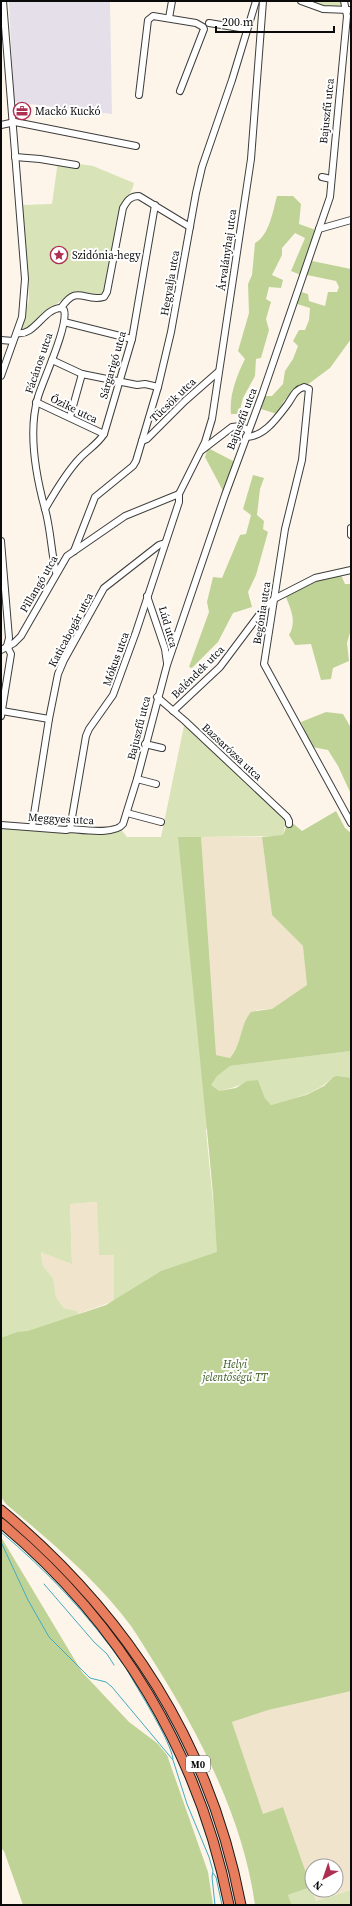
<svg xmlns="http://www.w3.org/2000/svg" width="352" height="1906" viewBox="0 0 352 1906" font-family="'Source Serif 4',serif">
<style>
.industrial{fill:#e5dfe9}
.farmland{fill:#f0e5cc;fill-rule:evenodd}
.green{fill:#d8e4b7}
.forest{fill:#c0d397}
.lines{fill:none;stroke-linecap:round;stroke-linejoin:round}
.stream{stroke:#40abc1;stroke-width:1}
.minor-casing{stroke:#3d3d3d;stroke-width:8}
.highway-casing{stroke:#1b1b1b;stroke-width:11}
.minor{stroke:#fff;stroke-width:6}
.highway{stroke:#e87d5d;stroke-width:9}
.labels{text-anchor:middle;dominant-baseline:central;stroke-width:4;stroke-linejoin:round;paint-order:stroke}
.shield{fill:#fff;stroke:#545454;stroke-width:1}
.shield-label{font-size:10px;font-weight:bold;fill:#0a0a0a}
.poi-label{font-size:11px;fill:#0a0a0a;stroke:#fff;text-anchor:start}
.street-label{font-size:11px;fill:#0a0a0a;stroke:#fff}
.park-label{font-size:11px;font-style:italic;fill:#3a5b21;stroke:#fff}
</style>
<rect width="100%" height="100%" fill="#fdf5e9"/>
<!-- industrial -->
<path class="industrial" d="M9,1H110L112,114L14,102Z"/>
<!-- farmland -->
<g class="farmland">
<path d="M201,837H262L272,915L303,946L307,985L272,1009L257,1010L244,1023L240,1041L230,1058L216,1055Z"/>
<path d="M98,1202L99,1255H114V1301L78,1314L77,1311L64,1308L56,1297L53,1278L43,1266L41,1251L72,1263L70,1204Z"/>
<path d="M351,1691V1890L316,1901L283,1807L263,1815L232,1722L268,1710ZM312,1866H336V1890H312Z"/>
</g>
<!-- green -->
<g class="green">
<path d="M305,1H342L344,7L327,8Z"/>
<path d="M58,161L93,166L134,183C132,193 126,198 122,207L107,292C93,299 92,292 80,292C65,293 39,319 27,328L20,330L29,300L28,271L22,205L52,204Z"/>
<path d="M185,721L286,820L283,836L351,1024L236,1049L244,1023L251,1012L272,1009L307,985L303,946L283,836L201,837L216,1055L225,1069L230,1066L351,1051V1087L333,1077C316,1094 293,1099 271,1105L265,1098L258,1080C245,1082 236,1088 223,1090L206,1130L215,1224L208,1135L351,1473V1691L268,1710L232,1721L113,1306L161,1271L114,1301V1255H99L97,1202L70,1204L72,1264L41,1252L43,1266L53,1278L56,1297L64,1308L77,1311L78,1314L83,1313L137,1618L1,1491V825L39,828H120L127,837H161Z"/>
<path d="M311,1887L316,1901L351,1890V1905H292L288,1895Z"/>
</g>
<!-- forest -->
<g class="forest">
<path d="M277,196H293L301,204L299,224L316,230L301,275L291,271L305,238L295,233L282,248V255L272,275L283,280L281,288L269,287L266,299L271,302L266,319L269,330L261,358L256,359L255,376L243,398L239,414H231C229,395 237,375 245,359L238,351L249,313L248,284L252,275L255,243C269,236 273,211 277,196Z"/>
<path d="M312,261L351,269V339L330,368L307,385L294,390L284,401L277,414L261,409L265,396H272L283,384L285,371L293,359L298,346L293,341L299,330H305L309,320L310,308L297,304L301,292L308,294L309,301L325,306L328,292H337L339,287L336,281L307,275Z"/>
<path d="M208,448L235,462L223,491L205,457Z"/>
<path d="M253,475L264,478L260,489L257,515L264,521L263,529L268,532L256,575L248,592L252,607L233,613L218,642L192,668L189,667L209,612L207,602L213,577L222,578L240,535L246,534L251,515L243,509Z"/>
<path d="M341,575L345,584H351V629L347,643L349,661L333,668L331,679L321,680L311,644L295,645L289,635C297,622 291,610 286,597L311,583Z"/>
<path d="M326,712L343,714L351,728V794L338,766L328,750L312,747L301,722Z"/>
<path d="M336,811L345,828L351,833V1051L230,1066L217,1076L211,1085L219,1091L236,1088L247,1081L258,1080L265,1098L271,1105L306,1095L324,1086L333,1077L337,1076L351,1078V1691L268,1710L232,1722L263,1814L283,1807L311,1887L288,1895L292,1905H255C244,1822 201,1737 157,1667C148,1653 140,1639 131,1626C96,1579 50,1541 6,1504L1,1497V1338L17,1332L28,1331L106,1305L161,1271L217,1252L213,1191L178,837H201L216,1055L230,1058C243,1042 240,1025 251,1012L272,1009L307,985L303,946L272,915L262,837L283,835L289,820L302,831Z"/>
<path d="M1,1537L82,1672L129,1722L157,1743L167,1755L208,1872L213,1905H23L4,1851L1,1848Z"/>
</g>
<g class="lines">
<!-- stream -->
<g class="stream">
<path d="M1,1532C47,1571 88,1614 123,1664"/>
<path d="M1,1542L28,1600L49,1637L90,1678L106,1682L112,1687L173,1760L187,1804L209,1857L213,1871L212,1877L215,1905"/>
<path d="M44,1584L94,1642L107,1654L114,1665"/>
<path d="M127,1670C137,1688 171,1741 173,1759"/>
<path d="M213,1873L216,1877L222,1905"/>
</g>
<defs>
<g id="minor">
<path d="M301,1L323,9L349,10"/>
<path d="M169,18L172,1"/>
<path d="M209,23L246,29"/>
<path d="M139,95L148,20L153,16L196,23L203,27L204,29L180,91"/>
<path d="M1,125L15,122L136,146"/>
<path d="M15,157L40,159L76,165"/>
<path d="M322,177L331,179"/>
<path d="M319,229L351,220"/>
<path d="M61,308C78,283 84,303 104,297L107,292L123,208C127,201 130,196 139,196L190,227"/>
<path d="M64,322L132,339"/>
<path d="M17,333C34,337 44,308 61,308L64,310C69,325 43,380 38,397C28,431 36,476 45,509C51,530 51,552 56,572"/>
<path d="M1,340L13,341"/>
<path d="M52,360L82,374L137,385L145,384L158,387"/>
<path d="M1,376L22,317L25,279L3,1"/>
<path d="M36,402L104,434"/>
<path d="M70,417L82,374"/>
<path d="M246,437C264,437 277,418 287,405C293,397 294,390 304,387L309,389L302,460L285,529L264,664L351,823"/>
<path d="M142,441L147,439L185,401L218,372"/>
<path d="M202,450L232,427L240,426L248,430"/>
<path d="M179,494L205,442L212,419L251,159L263,1"/>
<path d="M45,509C55,492 65,474 79,459C87,450 97,445 104,434L132,339L155,205"/>
<path d="M351,528V535"/>
<path d="M1,541L9,638L7,646"/>
<path d="M74,551L95,497L133,466L136,461L158,387L171,332L196,193L202,167L232,80L256,1"/>
<path d="M147,596L165,649L167,663"/>
<path d="M1,650L14,643L21,636L67,556L125,516L179,494"/>
<path d="M157,697L185,721L287,817L289,821V824"/>
<path d="M2,711L49,719"/>
<path d="M173,711L220,667L262,611L274,599L315,578L351,570"/>
<path d="M1,716L11,654L7,646"/>
<path d="M145,744L162,748"/>
<path d="M137,779L156,784"/>
<path d="M127,813L161,822"/>
<path d="M1,825L66,830L70,829C83,830 115,835 123,824L137,779L167,665L225,495L262,395L330,197L347,16L344,1"/>
<path d="M32,827L49,719L58,674L64,660L104,588L159,545L165,543"/>
<path d="M70,829L86,736L89,729L113,695L136,632L179,502V494"/>
</g>
<g id="highway">
<path d="M1,1510C127,1615 210,1743 241,1905"/>
<path d="M1,1523C120,1622 199,1753 229,1905"/>
</g>
</defs>
<!-- minor casing -->
<use href="#minor" class="minor-casing"/>
<!-- highway casing -->
<use href="#highway" class="highway-casing"/>
<!-- minor -->
<use href="#minor" class="minor"/>
<!-- highway -->
<use href="#highway" class="highway"/>
</g>
<!-- icons -->
<defs>
<symbol id="office-ring" viewBox="-11 -11 22 22"><circle r="9.5" fill="#fff" stroke="#ad2f52" stroke-width="1.5"/><path d="M-6-3h4V-5.5h4V-3h4V5H-6ZM-1-4.5V-3h2v-1.5ZM-6 0V1H6V0Z" fill="#ad2f52"/></symbol>
<symbol id="sight-ring" viewBox="-11 -11 22 22"><circle r="9.5" fill="#fff" stroke="#ad2f52" stroke-width="1.5"/><path d="M0-6L1.8-2.2L6-1.7L2.9 1.2L3.7 5.4L0 3.3L-3.7 5.4L-2.9 1.2L-6-1.7L-1.8-2.2Z" fill="#ad2f52"/></symbol>
</defs>
<g fill-rule="evenodd">
<use href="#office-ring" x="12" y="101" width="20" height="20"/>
<use href="#sight-ring" x="49" y="245" width="20" height="20"/>
</g>
<g class="labels">
<!-- shield labels -->
<rect class="shield" x="186" y="1756" width="24" height="16" rx="3"/>
<g class="shield-label">
<text x="198" y="1764">M0</text>
</g>
<!-- poi labels -->
<g class="poi-label">
<text x="35" y="111">Mackó Kuckó</text>
<text x="72" y="255">Szidónia-hegy</text>
</g>
<!-- street labels -->
<g class="street-label">
<text transform="translate(327 111) rotate(-84)">Bajuszfű utca</text>
<text transform="translate(227 250) rotate(-82)">Árvalányhaj utca</text>
<text transform="translate(170 283) rotate(-80)">Hegyalja utca</text>
<text transform="translate(39 363) rotate(-71)">Fácános utca</text>
<text transform="translate(113 365) rotate(-74)">Sárgarigó utca</text>
<text transform="translate(173 400) rotate(-44)">Tücsök utca</text>
<text transform="translate(74 409) rotate(26)">Őzike utca</text>
<text transform="translate(242 419) rotate(-69)">Bajuszfű utca</text>
<text transform="translate(39 584) rotate(-60)">Pillangó utca</text>
<text transform="translate(262 613) rotate(-81)">Begónia utca</text>
<text transform="translate(168 627) rotate(74)">Lúd utca</text>
<text transform="translate(71 630) rotate(-62)">Katicabogár utca</text>
<text transform="translate(116 659) rotate(-70)">Mókus utca</text>
<text transform="translate(198 672) rotate(-45)">Beléndek utca</text>
<text transform="translate(139 728) rotate(-76)">Bajuszfű utca</text>
<text transform="translate(232 752) rotate(43)">Bazsarózsa utca</text>
<text transform="translate(61 819) rotate(3)">Meggyes utca</text>
</g>
<!-- park labels -->
<g class="park-label">
<text x="235" y="1364">Helyi<tspan x="235" dy="13">jelentőségű TT</tspan></text>
</g>
</g>
<!-- border -->
<rect width="352" height="1906" fill="none" stroke="#0a0a0a" stroke-width="4"/>
<!-- north arrow -->
<g transform="translate(324 1878) rotate(220)"><circle r="19" fill="#ffffff" stroke="#9d9d9d"/>
<path d="M0-3L7 15L0 10L-7 15Z" fill="#ad2f52"/>
<text y="-6" font-size="11" font-weight="bold" text-anchor="middle" fill="#0a0a0a">N</text>
</g>
<!-- scale -->
<path d="M216 26v6h118v-6" fill="none" stroke="#0a0a0a" stroke-width="2"/>
<text x="222" y="26" font-size="12" fill="#0a0a0a" stroke="#ffffff" stroke-width="3" paint-order="stroke">200 m</text>
</svg>
